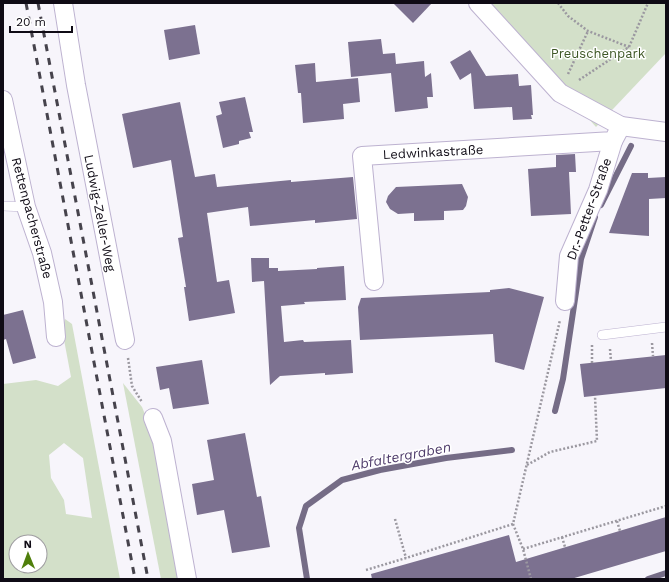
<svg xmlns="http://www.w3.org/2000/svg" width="669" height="582" viewBox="0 0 669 582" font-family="'Work Sans',sans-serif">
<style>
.green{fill:#d3e0c9;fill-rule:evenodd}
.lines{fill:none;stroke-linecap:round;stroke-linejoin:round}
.stream{stroke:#756c86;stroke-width:6}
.building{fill:#7c7190}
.lane-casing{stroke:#bdb2d0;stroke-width:10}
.street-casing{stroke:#bdb2d0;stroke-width:20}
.path{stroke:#9b98a0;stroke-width:2.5;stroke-dasharray:2 2;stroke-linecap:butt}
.lane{stroke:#fff;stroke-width:9}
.street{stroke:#fff;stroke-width:18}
.rail{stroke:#46434c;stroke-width:3;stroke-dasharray:7 7;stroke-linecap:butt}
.labels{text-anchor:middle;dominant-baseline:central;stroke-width:3;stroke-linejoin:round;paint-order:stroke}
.park-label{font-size:13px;fill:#3e5726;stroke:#fff}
.street-label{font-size:13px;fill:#0f0b15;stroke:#fff}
.water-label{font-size:14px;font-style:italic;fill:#4f3c6b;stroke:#fff}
</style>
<rect width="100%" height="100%" fill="#f7f5fb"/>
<!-- green -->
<g class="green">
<path d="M486,3H666V53L596,127Z"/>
<path d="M65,319L72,324L120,579H3V384L36,380L58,386L71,377L62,329ZM64,443L83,458L92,518L66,514L64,500L51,478L49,455ZM16,542H40V566H16Z"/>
<path d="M123,383L142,407L154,436L178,579H161Z"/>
</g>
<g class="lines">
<!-- stream -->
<g class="stream">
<path d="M601,205L631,146"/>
<path d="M555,411L563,379L581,259L595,217"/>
<path d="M307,579L299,528L306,506L342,480L380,470L446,458L512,450"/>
<path d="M648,579L666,573"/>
</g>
</g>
<!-- building -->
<g class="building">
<path d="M393,3H432L413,23Z"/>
<path d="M195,25L200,54L169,60L164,30Z"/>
<path d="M381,39L383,54L395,53L396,64L424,61L425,77L431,73L433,97H427L428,108L395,112L391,73L351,77L348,42Z"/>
<path d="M470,50L486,76L518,74L519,86L531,85L533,115H531L532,119L513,120L512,107L474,109L471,73L460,80L450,62Z"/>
<path d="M315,63L316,82L358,78L360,102L343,104L344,119L303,123L301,93H298L295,65Z"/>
<path d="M245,97L253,132H249L251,138L239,141V144L223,148L216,116L222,114L219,102Z"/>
<path d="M180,102L195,177L215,174L217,187L291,180V182L353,177L357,219L315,223V220L250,226L248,207L207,213L217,282L229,280L235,313L189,321L184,287H186L178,238L183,237L171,160L133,168L122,114Z"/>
<path d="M575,154L576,172H569L571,214L531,216L528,169L556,167V155Z"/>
<path d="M632,173H648V178L666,177V198L649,199V236L609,233Z"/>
<path d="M462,184L468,197L466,206L463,210L444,211V220L414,221V213L398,214L390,209L386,202L388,196L396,187Z"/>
<path d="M251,258H269V268H278V271L317,269V268L344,266L346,300L304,302L305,304L281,306L284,342L303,340L304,342L351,340L353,373L325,375V373L280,376L270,385L264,281L252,282Z"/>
<path d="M509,288L544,297L524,370L495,362L493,334L360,340L358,307L361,298L490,292V290Z"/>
<path d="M23,310L36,358L13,364L6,339L3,340V315Z"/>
<path d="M666,355V388L584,397L580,364Z"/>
<path d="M202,360L209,404L173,409L169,388L160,390L156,367Z"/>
<path d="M245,433L257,497L261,496L270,547L232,553L224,510L197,515L192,484L214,480L207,440Z"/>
<path d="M666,517V551L571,579H372L371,574L509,535L516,562Z"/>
</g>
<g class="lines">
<defs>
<g id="lane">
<path d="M3,206L26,207"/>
<path d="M602,335L666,327"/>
</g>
<g id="street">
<path d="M63,3L76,85L125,340"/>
<path d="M478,3L560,93L621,126L666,132"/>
<path d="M3,100L26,207L42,253L53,302L56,337"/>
<path d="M374,281L362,156L613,141L621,126"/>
<path d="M565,301L569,256L598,190L613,141"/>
<path d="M153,418L162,441L187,579"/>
</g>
</defs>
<!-- lane casing -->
<use href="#lane" class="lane-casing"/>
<!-- street casing -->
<use href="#street" class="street-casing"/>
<!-- path -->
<g class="path">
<path d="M558,3L568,16L588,31L629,47"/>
<path d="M568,74L588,31"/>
<path d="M579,80L629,47L648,3"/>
<path d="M652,343L653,356"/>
<path d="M592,345V363"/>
<path d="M610,349L611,361"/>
<path d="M128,358L132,386L142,402"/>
<path d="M527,465L550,452L597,441L595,396"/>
<path d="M395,519L406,558"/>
<path d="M617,521L620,531"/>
<path d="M562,537L565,547"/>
<path d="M523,549L666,506"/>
<path d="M366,570L406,558L513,524"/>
<path d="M531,579L523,549L513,524L560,320"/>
</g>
<!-- lane -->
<use href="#lane" class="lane"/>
<!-- street -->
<use href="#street" class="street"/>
<!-- rail -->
<g class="rail">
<path d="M26,3L135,579"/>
<path d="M38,3L148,579"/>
</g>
</g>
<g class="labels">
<!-- park labels -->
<g class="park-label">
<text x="598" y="53">Preuschenpark</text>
</g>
<!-- street labels -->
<g class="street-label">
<text transform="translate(433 152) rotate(-3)">Ledwinkastraße</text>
<text transform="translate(589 209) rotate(-70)">Dr.-Petter-Straße</text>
<text transform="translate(100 213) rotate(79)">Ludwig-Zeller-Weg</text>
<text transform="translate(32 218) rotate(75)">Rettenpacherstraße</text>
</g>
<!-- water labels -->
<g class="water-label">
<text transform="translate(401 456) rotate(-11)">Abfaltergraben</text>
</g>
</g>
<!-- border -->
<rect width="669" height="582" fill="none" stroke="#0f0b15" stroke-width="8"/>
<!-- north arrow -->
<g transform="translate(28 554) rotate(359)"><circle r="19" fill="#ffffff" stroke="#9f9da1"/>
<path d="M0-3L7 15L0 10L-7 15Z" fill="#4f7f0b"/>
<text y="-6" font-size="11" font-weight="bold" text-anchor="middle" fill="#0f0b15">N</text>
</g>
<!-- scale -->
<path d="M10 26v6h62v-6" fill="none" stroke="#0f0b15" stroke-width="2"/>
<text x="16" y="26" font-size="12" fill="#0f0b15" stroke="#ffffff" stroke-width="3" paint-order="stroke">20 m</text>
</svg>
